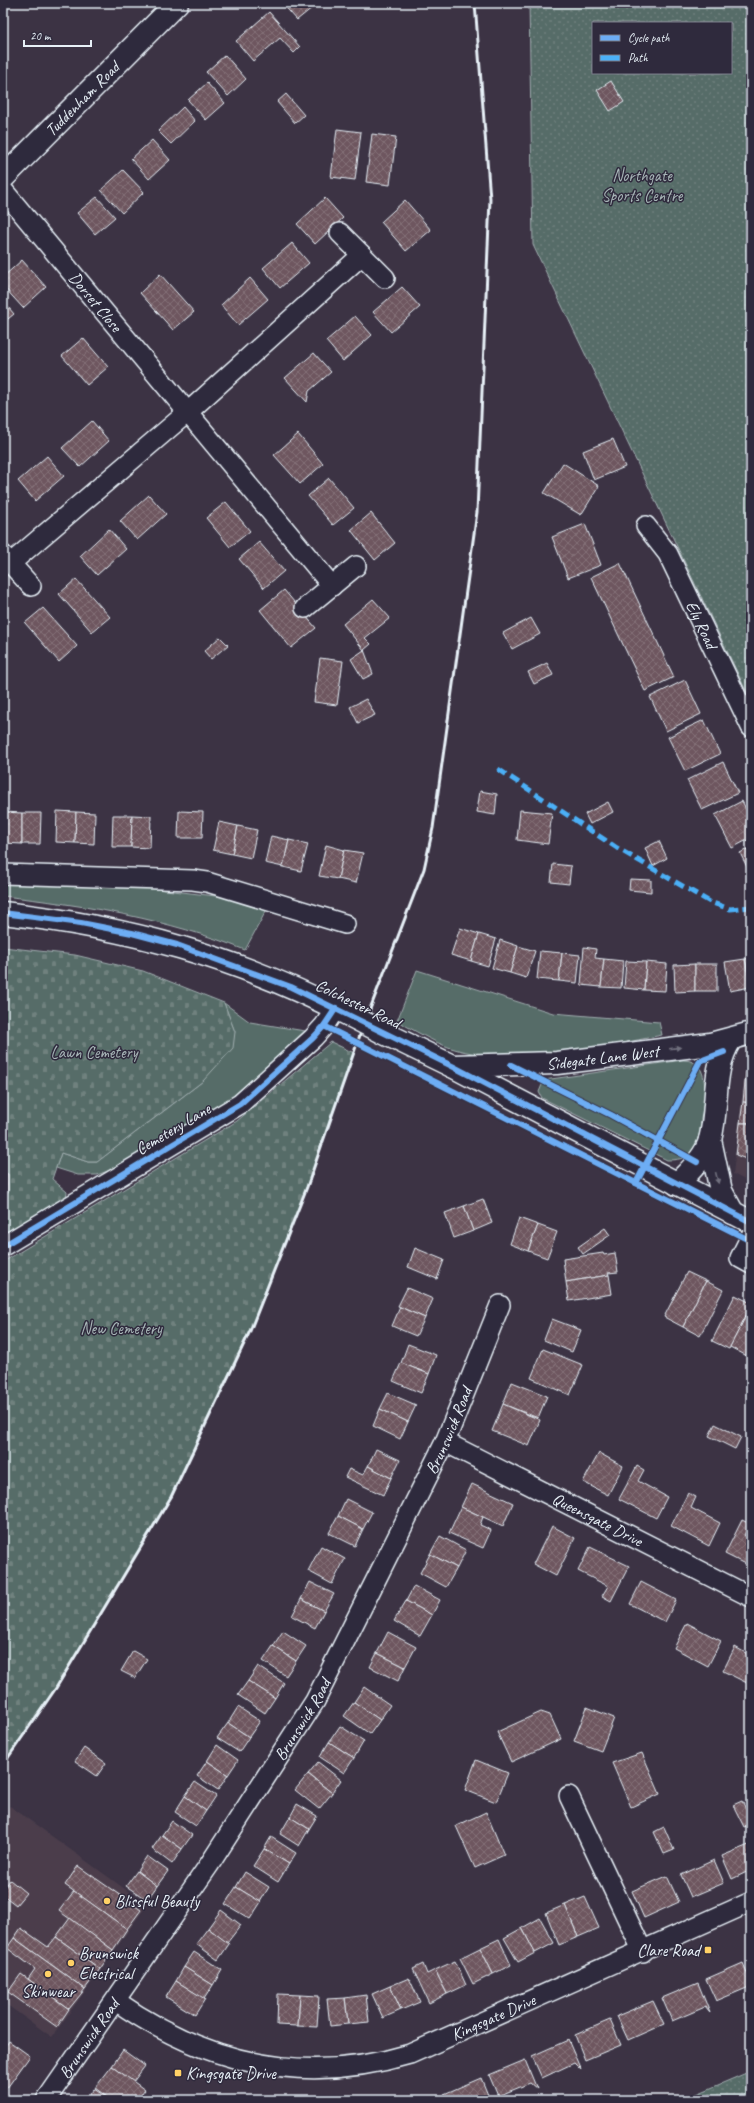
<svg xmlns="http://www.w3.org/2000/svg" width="754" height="2103" viewBox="0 0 754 2103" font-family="Caveat,sans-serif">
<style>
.built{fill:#4b3e4c}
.grass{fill:#576c67;stroke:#a0aeb0}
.cemetery{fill:url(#cemetery-stones);stroke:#a0aeb0}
.park{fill:url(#park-dots);stroke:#a0aeb0;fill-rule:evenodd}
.building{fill:url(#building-cross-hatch);stroke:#e8f1f8}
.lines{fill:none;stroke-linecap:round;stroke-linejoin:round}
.minor-casing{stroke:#e8f1f8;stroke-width:22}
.tertiary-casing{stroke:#e8f1f8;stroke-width:25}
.primary-casing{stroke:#e8f1f8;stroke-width:25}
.minor{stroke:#2f2a3d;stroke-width:19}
.tertiary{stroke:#2f2a3d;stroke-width:22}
.primary{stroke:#2f2a3d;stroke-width:22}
.rail{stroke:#e8f1f8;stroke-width:3}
.primary-bridge-casing{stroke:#e8f1f8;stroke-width:25;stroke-linecap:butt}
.primary-bridge{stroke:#2f2a3d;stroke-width:22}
.quiet{stroke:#4cb0f7;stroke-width:5;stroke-dasharray:10 5;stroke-linecap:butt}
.cycleway-casing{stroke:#2f2a3d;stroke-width:8}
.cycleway{stroke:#6dadf4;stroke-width:6}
.oneway{fill:#70707e}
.poi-dot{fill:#ffd166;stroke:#2f2a3d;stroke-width:1.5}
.labels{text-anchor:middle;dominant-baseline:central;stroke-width:3;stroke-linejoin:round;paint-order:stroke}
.street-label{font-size:17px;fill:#e8f1f8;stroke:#2f2a3d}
.park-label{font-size:17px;fill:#a7b5b7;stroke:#2f2a3d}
.poi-label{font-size:17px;fill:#e8f1f8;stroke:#2f2a3d;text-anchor:start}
</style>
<defs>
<pattern id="cemetery-stones" width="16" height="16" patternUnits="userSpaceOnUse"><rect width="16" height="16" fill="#576c67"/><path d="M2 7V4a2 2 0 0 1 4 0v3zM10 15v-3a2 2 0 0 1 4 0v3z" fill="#6f817e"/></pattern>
<pattern id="park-dots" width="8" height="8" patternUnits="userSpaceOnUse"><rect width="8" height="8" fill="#576c67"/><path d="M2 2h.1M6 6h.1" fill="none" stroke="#6f817e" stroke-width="1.8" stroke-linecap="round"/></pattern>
<pattern id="building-cross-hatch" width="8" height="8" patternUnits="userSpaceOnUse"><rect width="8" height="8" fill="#6e575f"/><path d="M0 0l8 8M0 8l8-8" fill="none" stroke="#837077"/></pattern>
</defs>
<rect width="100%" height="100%" fill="#3c3344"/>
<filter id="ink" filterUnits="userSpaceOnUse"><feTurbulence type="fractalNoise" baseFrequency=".025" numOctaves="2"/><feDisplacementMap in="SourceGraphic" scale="8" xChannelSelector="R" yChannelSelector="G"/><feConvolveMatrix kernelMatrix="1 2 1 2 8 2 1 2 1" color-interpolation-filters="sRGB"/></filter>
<g filter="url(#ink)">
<!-- built -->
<g class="built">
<path d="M751,1056V1183L733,1174L746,1061Z"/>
<path d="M10,1806L147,1905L52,2037L3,2002V1815Z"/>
</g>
<!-- grass -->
<g class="grass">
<path d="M3,881L140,887L224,897L267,909L245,950C168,919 85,905 3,896Z"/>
<path d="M417,970L553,1013L659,1022L662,1035C604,1047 508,1067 451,1048C433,1042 414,1030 397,1021Z"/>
<path d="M224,1003L250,1022L305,1031L275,1061L230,1099L157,1141L126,1164L97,1175H78L56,1168L61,1153L88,1162H97L203,1081L235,1032Z"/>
<path d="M683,1060C713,1060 704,1101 701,1119C700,1129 700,1144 693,1152C686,1159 676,1160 667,1160L542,1098L539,1092L544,1080Z"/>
</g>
<!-- cemetery -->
<g class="cemetery">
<path d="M3,947L75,955L143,971L224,1003L235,1032L233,1048L203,1081L97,1162H88L61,1153L52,1179L67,1192L66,1197L3,1234Z"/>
<path d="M331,1042L354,1053L307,1187L250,1331L171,1497L56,1688L3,1765V1262L237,1121Z"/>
</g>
<!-- park -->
<g class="park">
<path d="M529,3H751V701L533,245ZM593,23H731V73H593Z"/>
<path d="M751,2071V2100L685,2099Z"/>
</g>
<!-- building -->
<g class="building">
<path d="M282,3H318L297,20Z"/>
<path d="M269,12L300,47L294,53L280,38L253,61L236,41Z"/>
<path d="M225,55L246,79L228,96L206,72Z"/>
<path d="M611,81L624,102L610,111L597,90Z"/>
<path d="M207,83L225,103L206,120L188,100Z"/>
<path d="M286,94L304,115L295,123L277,102Z"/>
<path d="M183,107L195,121L171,144L158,131Z"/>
<path d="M337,129L361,132L355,180L331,177Z"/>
<path d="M372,134L396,137L390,185L366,182Z"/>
<path d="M152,140L170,160L149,179L131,159Z"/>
<path d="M123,170L144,192L122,213L101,190Z"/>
<path d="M97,197L115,217L95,234L77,213Z"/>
<path d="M325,198L343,218L315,244L297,224Z"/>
<path d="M405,200L431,230L406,251L381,222Z"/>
<path d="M292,243L309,263L280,288L263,268Z"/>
<path d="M22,260L46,287L23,308L3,286V277Z"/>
<path d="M160,274L194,312L173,330L140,293Z"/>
<path d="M250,278L268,299L238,325L221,305Z"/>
<path d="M402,287L420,307L391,332L373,312Z"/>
<path d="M3,301L14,314L3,323Z"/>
<path d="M355,316L372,335L343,361L326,341Z"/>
<path d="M83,338L108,367L87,385L62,356Z"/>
<path d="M314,353L331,372L309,391L307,402L285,378Z"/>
<path d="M92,421L109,441L80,467L62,448Z"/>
<path d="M298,434L323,464L300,484L274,455Z"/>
<path d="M613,439L625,467L594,480L583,451Z"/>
<path d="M47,456L64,476L35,501L18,481Z"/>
<path d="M563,463L599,486L581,515L544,493Z"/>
<path d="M329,478L354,508L333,525L308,496Z"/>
<path d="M3,492L10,500L3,505Z"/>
<path d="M149,495L166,514L137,540L120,521Z"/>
<path d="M226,502L250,531L230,547L206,518Z"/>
<path d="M371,513L395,543L375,560L351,530Z"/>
<path d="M585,524L601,565L568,578L552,537Z"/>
<path d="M109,529L126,549L97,575L80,556Z"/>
<path d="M259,542L284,571L264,588L239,559Z"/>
<path d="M620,563L674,677L645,691L591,577Z"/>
<path d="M76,579L110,617L92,632L59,594Z"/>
<path d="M284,590L316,628L291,648L260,610Z"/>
<path d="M373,599L390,618L365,638L371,644L364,650L343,624Z"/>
<path d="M43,608L77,646L59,662L25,623Z"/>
<path d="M531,618L540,634L512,649L503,633Z"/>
<path d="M220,637L228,645L211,659L204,651Z"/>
<path d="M364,650L373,674L363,679L351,659Z"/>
<path d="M320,658L343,661L337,705L314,702Z"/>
<path d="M547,663L553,675L534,684L528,672Z"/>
<path d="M685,680L701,714L666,731L650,697Z"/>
<path d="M366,699L375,715L358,723L350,707Z"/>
<path d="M704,720L720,754L685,771L668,737Z"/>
<path d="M723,762L738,793L702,810L687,780Z"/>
<path d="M480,791L497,794L495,815L477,812Z"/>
<path d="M742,801L751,819V838L732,848L715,815Z"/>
<path d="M608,802L613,812L590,824L585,814Z"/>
<path d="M520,810L552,813L548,844L517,840Z"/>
<path d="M57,811L76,812L75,843L56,842Z"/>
<path d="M179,811L203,812L202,838H178Z"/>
<path d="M4,812L22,813V844L3,843Z"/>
<path d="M76,812L95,813L94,844L75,843Z"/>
<path d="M22,813H41L40,844H22Z"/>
<path d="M113,815H132L131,847H112Z"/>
<path d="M132,815L151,816L150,848L131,847Z"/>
<path d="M219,822L238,826L232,854L213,850Z"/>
<path d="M238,826L257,830L251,858L232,854Z"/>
<path d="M271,836L289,840L283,867L265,863Z"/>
<path d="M289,840L308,844L301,871L283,867Z"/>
<path d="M659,841L667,858L653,866L645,848Z"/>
<path d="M326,845L344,850L338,879L319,876Z"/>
<path d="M751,847V875L740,853Z"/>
<path d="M344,850L363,853L356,883L338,879Z"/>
<path d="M553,864L571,866L569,884L551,882Z"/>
<path d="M630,879L651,880V892L629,890Z"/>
<path d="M460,928L479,934L471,961L451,955Z"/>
<path d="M479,934L496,939L488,966L471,961Z"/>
<path d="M500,940L518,946L510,973L492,968Z"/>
<path d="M518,946L535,951L526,978L510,973Z"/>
<path d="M584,947L596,949L595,958L604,959L601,987L581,985Z"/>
<path d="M540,951L562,953L559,981L537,979Z"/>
<path d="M562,953L580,955L577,983L559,981Z"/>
<path d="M751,958V987H750L745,959Z"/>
<path d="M604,959L623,961L621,988L601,987Z"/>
<path d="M745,959L750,987L730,991L725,962Z"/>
<path d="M626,961L646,962L644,990L624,988Z"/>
<path d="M646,962L667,964L665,991L644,990Z"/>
<path d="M695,964V991L675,992L674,965Z"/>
<rect x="695" y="964" width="22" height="27"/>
<path d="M751,1070V1103L743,1102L746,1072Z"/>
<path d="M743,1102L751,1103V1123H740Z"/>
<path d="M740,1123H751V1161L736,1155Z"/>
<path d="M3,1173L8,1174V1193H3Z"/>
<path d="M483,1199L492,1223L473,1231L464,1206Z"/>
<path d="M464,1206L473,1231L454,1238L445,1213Z"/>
<path d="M519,1218L538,1225L528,1251L510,1244Z"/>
<path d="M538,1225L557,1232L547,1258L528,1251Z"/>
<path d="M605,1228L610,1235L583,1254L578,1247Z"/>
<path d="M415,1248L444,1260L437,1279L408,1267Z"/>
<path d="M603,1253L604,1255L615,1253L618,1272L608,1273L609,1275L566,1282L563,1259Z"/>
<path d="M687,1272L706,1281L683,1327L664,1317Z"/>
<path d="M609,1275L612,1294L569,1301L566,1282Z"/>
<path d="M706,1281L723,1290L700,1336L683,1327Z"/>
<path d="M407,1288L433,1299L425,1318L398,1306Z"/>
<path d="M735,1295L751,1303V1306L729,1349L712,1341Z"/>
<path d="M751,1306V1353L749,1357L730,1347Z"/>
<path d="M400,1307L425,1318L416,1336L392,1326Z"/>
<path d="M552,1319L581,1330L572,1352L544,1340Z"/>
<path d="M408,1344L436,1355L429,1374L401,1363Z"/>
<path d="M543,1349L583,1365L570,1395L531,1378Z"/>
<path d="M401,1363L429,1374L421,1393L393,1381Z"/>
<path d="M512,1382L547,1396L538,1418L503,1404Z"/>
<path d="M388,1393L416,1405L408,1422L380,1409Z"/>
<path d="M503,1404L540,1420L529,1446L492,1431Z"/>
<path d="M380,1409L408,1422L400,1439L373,1426Z"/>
<path d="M715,1424L741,1437L735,1449L709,1436Z"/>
<path d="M376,1449L400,1460L391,1478L368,1466Z"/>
<path d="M599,1453L623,1466L608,1495L583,1482Z"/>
<path d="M368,1466L391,1478L383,1495L345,1477L349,1469L363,1475Z"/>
<path d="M637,1466L644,1470L638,1481L667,1497L656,1518L619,1499Z"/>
<path d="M472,1484L513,1503L503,1526L461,1507Z"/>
<path d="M688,1493L696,1497L691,1508L720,1523L709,1546L671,1526Z"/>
<path d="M346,1499L372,1512L363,1529L338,1516Z"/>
<path d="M461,1507L483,1517L480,1525L491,1530L483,1548L449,1533Z"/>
<path d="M338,1516L363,1529L355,1546L329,1533Z"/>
<path d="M742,1520L750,1524L744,1535L751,1539V1567L725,1554Z"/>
<path d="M552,1526L575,1538L556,1576L533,1564Z"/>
<path d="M440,1536L466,1550L457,1568L430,1554Z"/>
<path d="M321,1546L345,1559L332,1584L308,1571Z"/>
<path d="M590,1547L629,1566L611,1601L602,1596L608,1586L578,1571Z"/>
<path d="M430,1554L457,1568L446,1587L420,1573Z"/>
<path d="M310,1582L334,1594L324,1611L301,1599Z"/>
<path d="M641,1582L676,1600L665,1622L630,1604Z"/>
<path d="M414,1586L440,1600L432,1615L406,1601Z"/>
<path d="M301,1599L324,1611L315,1628L292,1616Z"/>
<path d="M406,1601L432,1615L420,1636L394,1621Z"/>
<path d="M687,1623L721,1641L708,1666L674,1648Z"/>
<path d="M283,1631L306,1646L296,1661L273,1646Z"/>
<path d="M388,1632L416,1647L405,1667L377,1653Z"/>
<path d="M273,1646L296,1661L286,1676L263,1661Z"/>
<path d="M735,1647L751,1656V1685L723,1671Z"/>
<path d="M133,1651L147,1659L135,1678L121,1671Z"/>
<path d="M377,1653L405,1667L398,1681L370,1667Z"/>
<path d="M258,1666L284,1683L275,1698L248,1681Z"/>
<path d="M248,1681L275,1698L265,1713L238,1695Z"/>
<path d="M364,1687L390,1705L380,1720L354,1702Z"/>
<path d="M354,1702L380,1720L370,1734L344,1716Z"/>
<path d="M238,1707L260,1721L249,1737L228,1723Z"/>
<path d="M587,1707L614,1718L601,1751L574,1741Z"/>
<path d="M541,1712L550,1715L561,1739L511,1762L497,1732Z"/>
<path d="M228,1723L249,1737L239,1752L217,1738Z"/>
<path d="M340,1726L364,1741L354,1758L329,1742Z"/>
<path d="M329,1742L354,1758L344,1773L320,1757Z"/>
<path d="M217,1745L238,1760L228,1775L207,1761Z"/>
<path d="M84,1748L106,1763L97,1776L75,1761Z"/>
<path d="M642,1753L660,1794L631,1807L612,1763Z"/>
<path d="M476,1760L508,1773L496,1802L465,1790Z"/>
<path d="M207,1761L228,1775L218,1790L197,1776Z"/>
<path d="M318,1762L341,1780L332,1793L308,1774Z"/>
<path d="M308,1774L332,1793L319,1809L295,1790Z"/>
<path d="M195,1782L216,1796L206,1811L185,1796Z"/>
<path d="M185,1796L206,1811L196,1826L175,1812Z"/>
<path d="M742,1801L751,1819V1824L744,1827L733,1805Z"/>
<path d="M297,1804L317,1816L309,1829L290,1817Z"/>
<path d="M486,1812L504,1855L475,1868L456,1826Z"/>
<path d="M290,1817L309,1829L299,1846L280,1834Z"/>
<path d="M172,1821L192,1835L182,1849L162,1835Z"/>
<path d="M664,1827L674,1850L664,1854L654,1832Z"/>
<path d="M162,1835L182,1849L172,1864L152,1849Z"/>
<path d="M271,1837L296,1853L289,1864L264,1849Z"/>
<path d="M751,1844V1870L732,1879L722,1856Z"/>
<path d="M264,1849L289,1864L278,1882L253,1866Z"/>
<path d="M147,1856L168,1871L157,1886L137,1871Z"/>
<path d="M714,1860L724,1883L691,1897L681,1875Z"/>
<path d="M78,1866L141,1910L127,1929L65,1885Z"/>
<path d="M137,1871L157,1886L147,1900L126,1886Z"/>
<path d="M245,1872L269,1887L260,1902L236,1887Z"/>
<path d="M667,1876L679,1902L644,1918L632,1891Z"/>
<path d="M10,1880L26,1893L16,1905L3,1895V1890Z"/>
<path d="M236,1887L261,1902L250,1919L225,1904Z"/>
<path d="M74,1891L127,1929L113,1950L59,1911Z"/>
<path d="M585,1897L599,1928L578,1937L565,1905Z"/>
<path d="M565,1905L578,1937L559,1945L546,1913Z"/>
<path d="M221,1910L241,1925L227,1943L208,1928Z"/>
<path d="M70,1918L113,1950L100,1969L56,1937Z"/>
<path d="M540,1918L554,1943L535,1953L522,1928Z"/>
<path d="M21,1928L48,1947L56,1937L100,1969L85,1989L14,1938Z"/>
<path d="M208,1928L229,1944L218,1960L196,1944Z"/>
<path d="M522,1928L535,1953L518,1962L504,1938Z"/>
<path d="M14,1938L85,1989L69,2009L28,1979L35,1969L7,1948Z"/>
<path d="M499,1939L511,1965L493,1974L480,1948Z"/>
<path d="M480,1948L493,1974L473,1984L460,1958Z"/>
<path d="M194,1952L222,1970L213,1985L184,1967Z"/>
<path d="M455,1961L466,1985L447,1994L435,1970Z"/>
<path d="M743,1963L751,1982V1989L749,1987L716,2001L706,1979Z"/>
<path d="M423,1964L427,1974L435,1970L447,1994L429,2003L413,1969Z"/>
<path d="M184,1967L213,1985L204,1999L176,1981Z"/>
<path d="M21,1974L69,2009L57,2027L8,1992Z"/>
<path d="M409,1978L420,2002L401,2010L390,1986Z"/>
<path d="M176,1981L205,1999L195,2015L166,1997Z"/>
<path d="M698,1983L710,2013L705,2007L672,2021L662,1998Z"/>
<path d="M390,1986L401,2010L383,2018L372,1994Z"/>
<path d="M278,1994L300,1995L298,2026L277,2025Z"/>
<path d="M300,1995L319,1996L317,2027L298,2026Z"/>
<path d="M366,1995L369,2022L348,2024L345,1998Z"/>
<path d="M345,1998L348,2024L330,2026L327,1999Z"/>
<path d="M653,2001L664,2024L628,2040L617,2016Z"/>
<path d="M610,2020L621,2045L585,2060L575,2035Z"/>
<path d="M568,2040L581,2070L574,2063L542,2078L532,2056Z"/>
<path d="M9,2041L30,2056L7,2088L3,2085V2050Z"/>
<path d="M123,2050L145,2066L133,2082L112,2066Z"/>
<path d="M525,2060L537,2089L530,2083L498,2096L489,2075Z"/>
<path d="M112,2066L145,2090L137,2100H111L95,2088Z"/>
<path d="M481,2078L490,2100H447L444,2094Z"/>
<path d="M94,2089L111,2100H86Z"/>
</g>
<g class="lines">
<defs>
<g id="minor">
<path id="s1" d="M3,190L332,586"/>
<path d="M340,233L385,278"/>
<path id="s2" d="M646,526L668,554L751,727"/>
<path d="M3,555L31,586"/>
<path d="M11,563L188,412L362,255"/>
<path d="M305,608L356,566"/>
<path d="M3,874L193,880L207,882L345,924"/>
<path d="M751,1236L740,1258L751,1264"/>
<path d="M3,1246L240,1104L313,1038L324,1026L336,1008"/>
<path id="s3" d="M445,1442L751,1597"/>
<path d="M569,1796L643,1952"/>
<path id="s4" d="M116,2001C206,2064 304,2086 410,2054L751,1902"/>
<path id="s5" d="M46,2100L209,1865L315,1701L445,1442L500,1305"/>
</g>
<g id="tertiary">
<path id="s6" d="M3,178L177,3"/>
<path id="s7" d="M452,1066L557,1063L710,1044L751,1033"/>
<path d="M710,1140L721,1191L733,1213"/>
<path d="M677,1184C689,1171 705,1158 710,1140C719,1106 711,1069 731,1039"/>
</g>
<g id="primary">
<path d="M3,913C128,927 237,957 349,1015"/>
<path d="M382,1032L452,1066L751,1222"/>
</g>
</defs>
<!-- minor casing -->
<use href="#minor" class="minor-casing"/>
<!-- tertiary casing -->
<use href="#tertiary" class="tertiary-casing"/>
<!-- primary casing -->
<use href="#primary" class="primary-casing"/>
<!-- minor -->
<use href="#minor" class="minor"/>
<!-- tertiary -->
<use href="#tertiary" class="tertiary"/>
<!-- primary -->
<use href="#primary" class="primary"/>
<!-- rail -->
<path class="rail" d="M3,1765L56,1688L171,1497L250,1331L307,1187L360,1035L424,869L433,828L477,512L490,199L475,3"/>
<defs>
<path id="primary-bridge" d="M349,1015L382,1032"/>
</defs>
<!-- primary-bridge casing -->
<use href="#primary-bridge" class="primary-bridge-casing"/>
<!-- primary-bridge -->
<use href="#primary-bridge" class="primary-bridge"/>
<!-- quiet -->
<path class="quiet" d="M498,769L617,848L710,902L730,909L751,907"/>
<defs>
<g id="cycleway">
<path d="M3,913L81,923L132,933L177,945L291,987L452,1066L751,1222"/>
<path d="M324,1026L749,1240"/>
<path d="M511,1065L611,1115L697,1162"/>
<path d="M636,1183L700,1061L724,1052"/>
<path d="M3,1246L240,1104L313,1038L324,1026L336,1008"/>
</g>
</defs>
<!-- cycleway casing -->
<use href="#cycleway" class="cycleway-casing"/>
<!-- cycleway -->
<use href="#cycleway" class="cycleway"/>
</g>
<!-- one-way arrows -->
<defs><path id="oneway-solid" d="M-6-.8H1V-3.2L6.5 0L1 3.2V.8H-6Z"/></defs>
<g class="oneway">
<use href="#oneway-solid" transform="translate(675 1048) rotate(-7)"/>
<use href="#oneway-solid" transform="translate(717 1178) rotate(76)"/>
</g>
</g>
<!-- markers -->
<g class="poi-dot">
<circle cx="107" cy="1901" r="4"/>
<rect x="704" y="1946" width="8" height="8" rx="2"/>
<circle cx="71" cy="1963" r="4"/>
<circle cx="48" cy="1974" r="4"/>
<rect x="174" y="2069" width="8" height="8" rx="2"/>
</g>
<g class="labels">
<!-- street labels -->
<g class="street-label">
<text stroke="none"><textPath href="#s6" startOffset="112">Tuddenham Road</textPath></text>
<text stroke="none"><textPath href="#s1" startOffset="145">Dorset Close</textPath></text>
<text stroke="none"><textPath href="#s2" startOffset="114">Ely Road</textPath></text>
<text transform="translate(358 1004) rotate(26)">Colchester Road</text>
<text stroke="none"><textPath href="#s7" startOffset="151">Sidegate Lane West</textPath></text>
<text transform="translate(173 1129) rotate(-31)">Cemetery Lane</text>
<text stroke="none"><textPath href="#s5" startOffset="783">Brunswick Road</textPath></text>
<text stroke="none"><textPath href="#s3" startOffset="171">Queensgate Drive</textPath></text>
<text stroke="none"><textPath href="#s5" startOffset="459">Brunswick Road</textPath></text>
<text stroke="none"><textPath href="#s4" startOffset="401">Kingsgate Drive</textPath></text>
<text stroke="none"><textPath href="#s5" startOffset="75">Brunswick Road</textPath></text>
</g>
<!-- park labels -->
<g class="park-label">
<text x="642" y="175">Northgate<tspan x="642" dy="20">Sports Centre</tspan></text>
<text x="94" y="1052">Lawn Cemetery</text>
<text x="121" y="1328">New Cemetery</text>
</g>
<!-- poi labels -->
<g class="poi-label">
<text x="115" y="1901">Blissful Beauty</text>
<text x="700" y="1950" text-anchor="end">Clare Road</text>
<text x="79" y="1953">Brunswick<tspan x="79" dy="20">Electrical</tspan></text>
<text x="48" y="1991" text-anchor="middle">Skinwear</text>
<text x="186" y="2073">Kingsgate Drive</text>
</g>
</g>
<!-- margin -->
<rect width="754" height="2103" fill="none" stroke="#2f2a3d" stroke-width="16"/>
<rect x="8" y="8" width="738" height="2087" fill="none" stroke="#e8f1f8" stroke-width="1.5" filter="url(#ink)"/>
<!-- legend -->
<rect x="592" y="22" width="140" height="52" fill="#2f2a3d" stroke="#797a88"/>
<rect x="600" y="35" width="20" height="6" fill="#6dadf4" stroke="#797a88"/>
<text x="628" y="42" font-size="12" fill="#e8f1f8">Cycle path</text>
<rect x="600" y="55" width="20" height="6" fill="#4cb0f7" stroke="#797a88"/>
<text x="628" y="62" font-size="12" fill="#e8f1f8">Path</text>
<!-- scale -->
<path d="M24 40v6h67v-6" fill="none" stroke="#e8f1f8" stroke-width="2"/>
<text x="30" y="40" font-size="12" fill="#e8f1f8" stroke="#2f2a3d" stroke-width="3" paint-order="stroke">20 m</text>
</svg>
